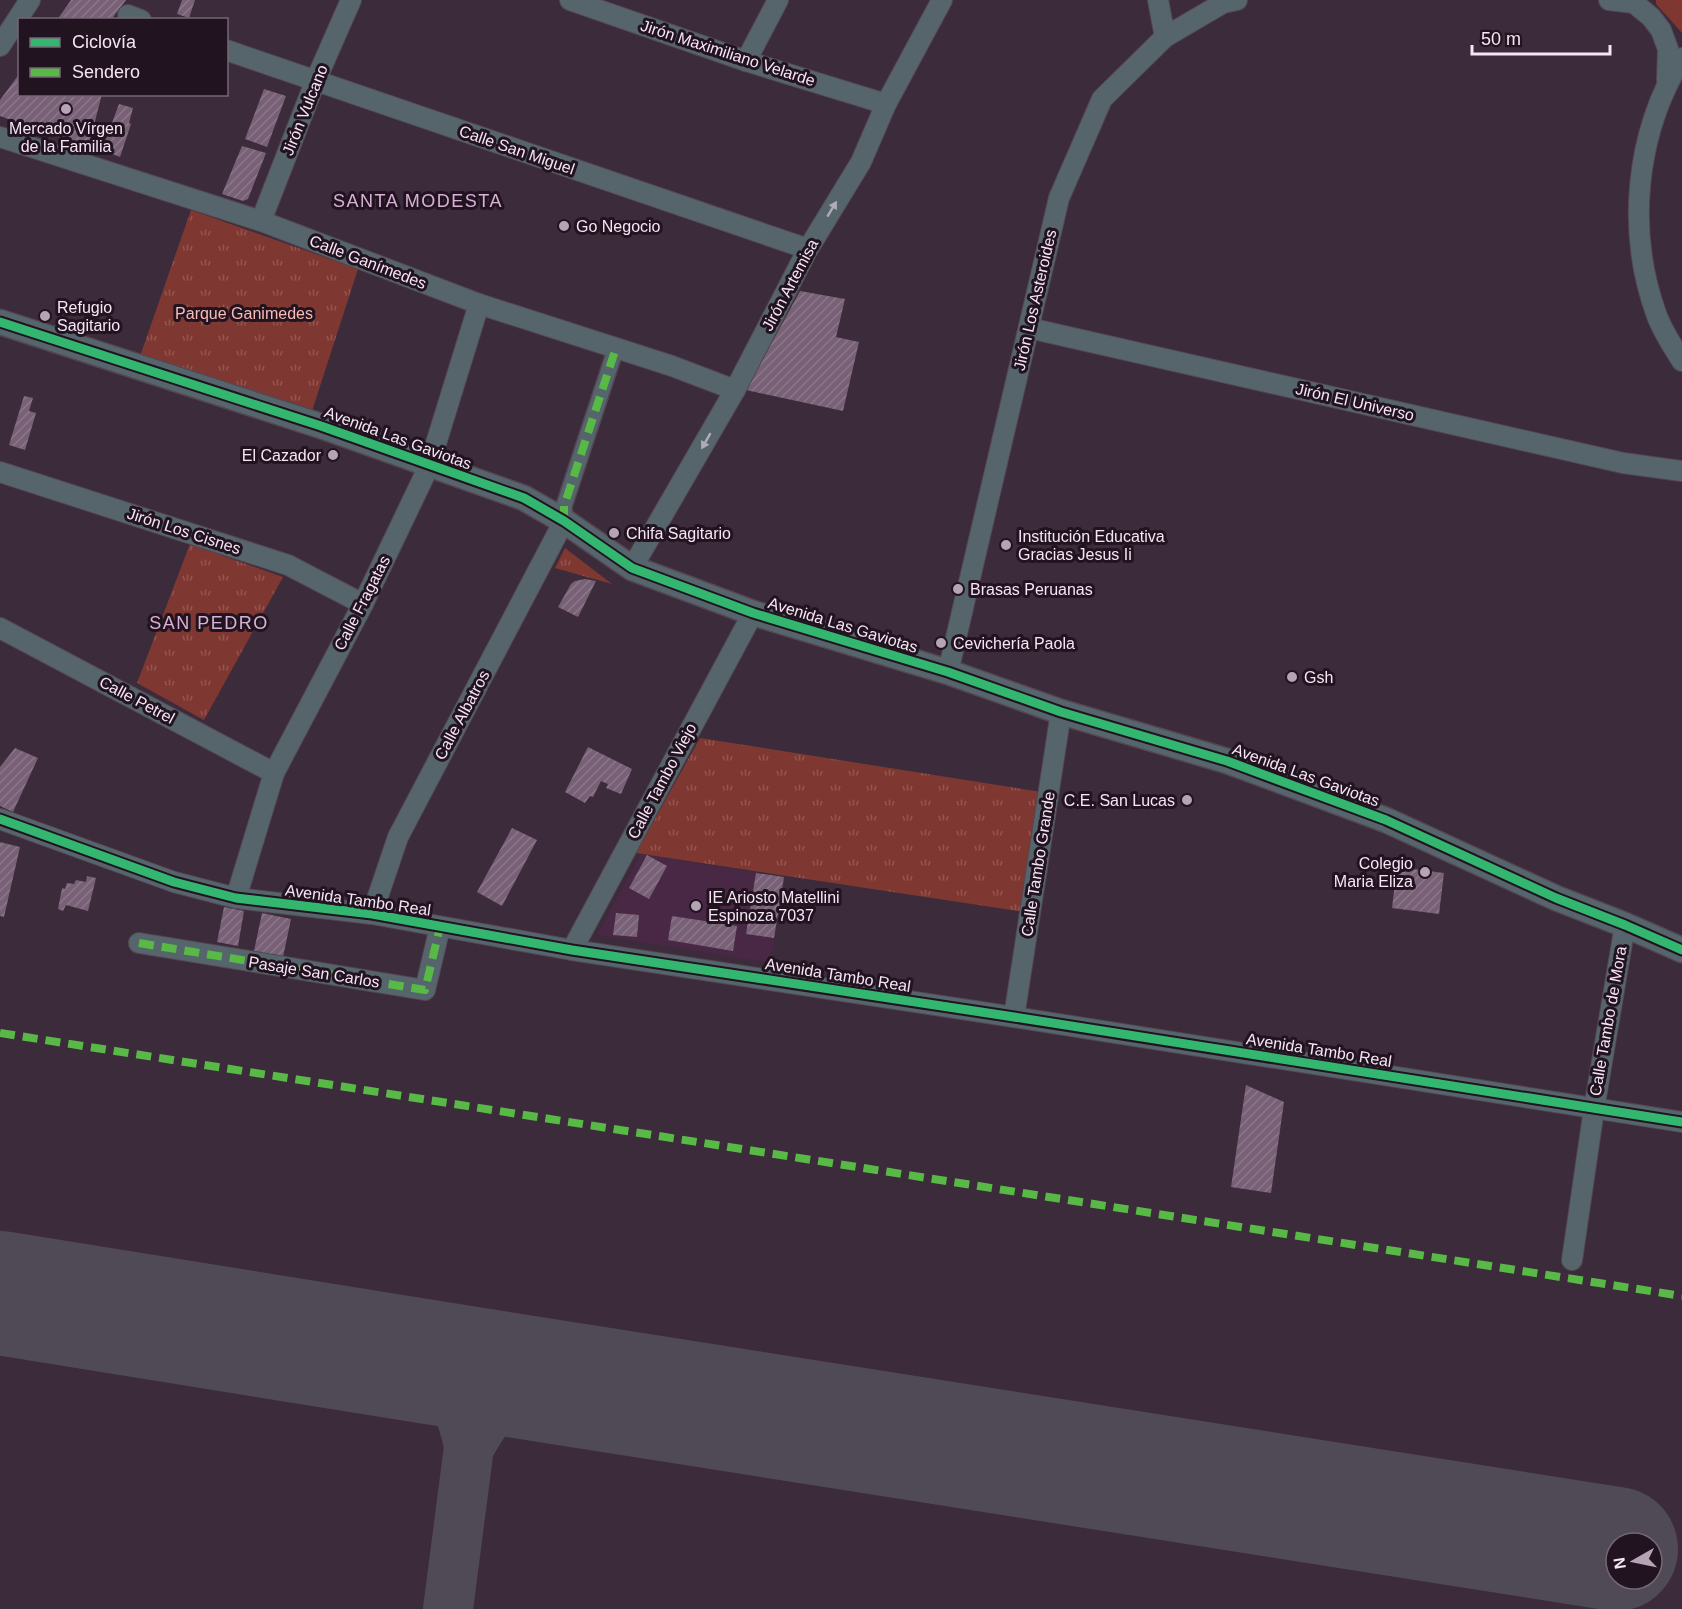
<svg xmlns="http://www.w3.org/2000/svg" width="1682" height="1609" viewBox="0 0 1682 1609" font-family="Helvetica,sans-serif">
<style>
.built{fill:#492846}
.grass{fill:#7f3831}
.park{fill:url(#park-tufts)}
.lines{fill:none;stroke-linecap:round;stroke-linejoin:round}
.taxiway{stroke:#504a56;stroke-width:50}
.runway{stroke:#504a56;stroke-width:124}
.building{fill:url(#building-hatch)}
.pedestrian-casing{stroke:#544753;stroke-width:18}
.minor-casing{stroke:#544753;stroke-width:22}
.tertiary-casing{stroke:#544753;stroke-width:27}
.pedestrian{stroke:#56656c;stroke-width:15}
.minor{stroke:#56656c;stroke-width:20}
.tertiary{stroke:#56656c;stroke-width:24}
.quiet{stroke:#58b947;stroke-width:8;stroke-dasharray:15 8;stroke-linecap:butt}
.cycleway-casing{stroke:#211320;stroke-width:13}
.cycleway{stroke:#33b770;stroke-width:9}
.oneway{fill:#afabb7}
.poi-dot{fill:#b6a3b4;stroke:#211320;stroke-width:2}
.labels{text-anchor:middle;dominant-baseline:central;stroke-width:6;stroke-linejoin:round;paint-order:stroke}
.street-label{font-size:16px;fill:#f7e4f5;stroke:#211320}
.poi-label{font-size:16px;fill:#f7e4f5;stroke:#211320;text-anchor:start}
.park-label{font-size:16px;fill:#f8bcb3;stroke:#211320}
.neighbourhood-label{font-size:18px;letter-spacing:1.5px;fill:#d7b2d4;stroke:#211320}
</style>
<defs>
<pattern id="park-tufts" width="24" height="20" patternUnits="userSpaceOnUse" patternTransform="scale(1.5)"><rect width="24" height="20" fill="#7f3831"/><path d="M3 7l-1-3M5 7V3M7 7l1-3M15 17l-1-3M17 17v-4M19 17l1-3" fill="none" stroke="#92554f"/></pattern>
<pattern id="building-hatch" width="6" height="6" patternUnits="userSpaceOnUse" patternTransform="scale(1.5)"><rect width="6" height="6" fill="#786076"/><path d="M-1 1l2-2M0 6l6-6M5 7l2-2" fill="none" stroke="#8c778a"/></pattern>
</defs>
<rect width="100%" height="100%" fill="#3c2b3a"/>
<!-- built -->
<path class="built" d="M641,854L785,877L770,963L597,935Z"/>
<!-- grass -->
<path class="grass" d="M1656,0H1682V33L1656,4Z"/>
<!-- park -->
<g class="park">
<path d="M191,210L358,269L310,417L138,362Z"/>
<path d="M190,544L283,577L204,720L137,683Z"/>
<path d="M565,548L612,584L555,568Z"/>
<path d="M700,738L1042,792L1024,912L636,853Z"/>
</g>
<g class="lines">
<!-- taxiway -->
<g class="taxiway">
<path d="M423,1361C450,1384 463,1413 469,1447L448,1609"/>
<path d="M469,1447C478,1433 487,1415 500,1404C514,1392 546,1387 564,1384"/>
</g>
<!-- runway -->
<path class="runway" d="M0,1293L423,1361L1616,1549"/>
</g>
<!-- building -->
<g class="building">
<path d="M71,0H126L111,20H57Z"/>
<path d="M182,0H195L189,18L177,14Z"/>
<path d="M20,73V94H102L88,148L0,116V100Z"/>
<path d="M264,89L286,96L267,147L245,139Z"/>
<path d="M119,104L133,108L129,123L131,124L120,157L102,150Z"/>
<path d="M242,146L266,153L248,199L243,201L222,194Z"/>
<path d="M800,291L845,299L836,337L859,342L843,411L746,390Z"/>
<path d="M24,396L33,398L29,411L36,413L25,450L9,445Z"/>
<path d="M585,579L596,581L578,617L558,607L571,584L575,581Z"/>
<path d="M588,747L632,769L621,794L606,788L608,784L601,781L593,797L590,796L585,803L565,792Z"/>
<path d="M15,748L38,758L13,812L0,806V767Z"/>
<path d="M512,828L537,840L502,906L477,892Z"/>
<path d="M0,842L20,847L4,917L0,916Z"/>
<path d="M647,855L667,866L649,899L629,888Z"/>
<path d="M1397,867L1444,873L1439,914L1392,908Z"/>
<path d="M756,873L784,877L774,938L746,934Z"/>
<path d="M87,876L96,878L88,911L66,905L63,911L58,909L62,888L65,889L67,883L74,884L76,880L86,882Z"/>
<path d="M224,907L244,911L238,946L217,942Z"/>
<path d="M262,913L291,919L283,957L254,951Z"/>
<path d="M616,913L639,915L637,937L613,935Z"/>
<path d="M672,916L737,926L733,951L668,940Z"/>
<path d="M1246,1085L1284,1102L1271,1193L1231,1187Z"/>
</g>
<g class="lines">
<defs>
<path id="pedestrian" d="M564,521V506L616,348"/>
<g id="minor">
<path d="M570,0L746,61L886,104"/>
<path d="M1158,0L1165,37"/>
<path d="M1609,0L1634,3L1651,17L1661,30L1668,49L1667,80"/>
<path d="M128,15L141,20"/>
<path d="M0,46L30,0"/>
<path d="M226,50L808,249"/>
<path d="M1682,58C1635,134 1626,232 1657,316C1663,332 1673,347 1682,361"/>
<path d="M746,61L778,0"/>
<path d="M0,137L261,221L479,304L672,366L735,390"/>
<path d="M261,221L315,82L351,0"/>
<path d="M1029,328L1623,463L1682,471"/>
<path d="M0,472L288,565L363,604"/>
<path d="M632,568L735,390L808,249L861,162L886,104L942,0"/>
<path d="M0,628L274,773"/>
<path d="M948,672L1059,198L1102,99L1165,37L1223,3L1237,0"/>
<path d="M0,819L174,882L236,898L372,914L572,950L1014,1017L1682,1122"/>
<path d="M236,898L274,773L363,604L429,466L479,304"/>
<path d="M372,914L398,837L564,521"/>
<path d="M139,943L425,990L440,927"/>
<path d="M572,950L753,613"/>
<path d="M1014,1017L1061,712"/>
<path d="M1572,1260L1594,1109L1625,925"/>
</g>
<path id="tertiary" d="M0,322L321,426L524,498L564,521L632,568L753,613L948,672L1061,712L1227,761L1386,820L1556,898L1625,925L1682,950"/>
</defs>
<!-- pedestrian casing -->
<use href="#pedestrian" class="pedestrian-casing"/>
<!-- minor casing -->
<use href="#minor" class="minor-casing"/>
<!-- tertiary casing -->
<use href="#tertiary" class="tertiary-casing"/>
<!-- pedestrian -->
<use href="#pedestrian" class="pedestrian"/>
<!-- minor -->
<use href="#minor" class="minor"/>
<!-- tertiary -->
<use href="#tertiary" class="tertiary"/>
<!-- quiet -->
<g class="quiet">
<path d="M564,521V506L616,348"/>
<path d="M139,943L425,990L440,927"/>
<path d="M0,1033L1682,1296"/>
</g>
<defs>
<g id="cycleway">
<path d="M0,322L321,426L524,498L564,521L632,568L753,613L948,672L1061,712L1227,761L1386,820L1556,898L1625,925L1682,950"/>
<path d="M0,819L174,882L236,898L372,914L572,950L1014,1017L1682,1122"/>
</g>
</defs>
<!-- cycleway casing -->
<use href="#cycleway" class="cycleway-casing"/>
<!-- cycleway -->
<use href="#cycleway" class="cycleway"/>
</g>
<!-- one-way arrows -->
<defs><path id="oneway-solid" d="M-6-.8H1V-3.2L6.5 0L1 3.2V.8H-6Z" transform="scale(1.5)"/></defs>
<g class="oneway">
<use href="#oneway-solid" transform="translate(832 209) rotate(-59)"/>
<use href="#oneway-solid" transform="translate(706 441) rotate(120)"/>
</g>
<!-- markers -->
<g class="poi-dot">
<circle cx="66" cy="109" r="6"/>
<circle cx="564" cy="226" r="6"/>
<circle cx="45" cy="316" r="6"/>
<circle cx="333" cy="455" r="6"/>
<circle cx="614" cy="533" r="6"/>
<circle cx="1006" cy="545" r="6"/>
<circle cx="958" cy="589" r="6"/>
<circle cx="941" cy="643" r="6"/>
<circle cx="1292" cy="677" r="6"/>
<circle cx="1187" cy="800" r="6"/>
<circle cx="1425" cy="872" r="6"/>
<circle cx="696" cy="906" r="6"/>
</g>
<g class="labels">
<!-- street labels -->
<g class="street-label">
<text transform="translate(728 53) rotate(18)">Jirón Maximiliano Velarde</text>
<text transform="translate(305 110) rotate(-68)">Jirón Vulcano</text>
<text transform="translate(517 150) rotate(19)">Calle San Miguel</text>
<text transform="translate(368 262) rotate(21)">Calle Ganímedes</text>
<text transform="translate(790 285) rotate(-62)">Jirón Artemisa</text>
<text transform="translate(1035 300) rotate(-77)">Jirón Los Asteroides</text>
<text transform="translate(1355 402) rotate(13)">Jirón El Universo</text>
<text transform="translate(398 438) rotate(20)">Avenida Las Gaviotas</text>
<text transform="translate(184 531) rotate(18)">Jirón Los Cisnes</text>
<text transform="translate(362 603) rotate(-63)">Calle Fragatas</text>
<text transform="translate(843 625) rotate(17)">Avenida Las Gaviotas</text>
<text transform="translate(137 700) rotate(28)">Calle Petrel</text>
<text transform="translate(462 715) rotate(-62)">Calle Albatros</text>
<text transform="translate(1306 775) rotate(20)">Avenida Las Gaviotas</text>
<text transform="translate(662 781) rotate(-62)">Calle Tambo Viejo</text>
<text transform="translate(1038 864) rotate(-81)">Calle Tambo Grande</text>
<text transform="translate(358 900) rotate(8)">Avenida Tambo Real</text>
<text transform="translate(314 972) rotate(9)">Pasaje San Carlos</text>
<text transform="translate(838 975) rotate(9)">Avenida Tambo Real</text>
<text transform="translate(1608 1021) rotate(-80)">Calle Tambo de Mora</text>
<text transform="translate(1319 1050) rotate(9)">Avenida Tambo Real</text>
</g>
<!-- poi labels -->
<g class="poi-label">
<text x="66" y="128" text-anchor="middle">Mercado Vírgen<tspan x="66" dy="18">de la Familia</tspan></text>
<text x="576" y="226">Go Negocio</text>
<text x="57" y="307">Refugio<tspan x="57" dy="18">Sagitario</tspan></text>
<text x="321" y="455" text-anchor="end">El Cazador</text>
<text x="626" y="533">Chifa Sagitario</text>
<text x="1018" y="536">Institución Educativa<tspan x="1018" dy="18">Gracias Jesus Ii</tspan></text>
<text x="970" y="589">Brasas Peruanas</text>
<text x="953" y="643">Cevichería Paola</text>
<text x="1304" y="677">Gsh</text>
<text x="1175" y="800" text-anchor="end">C.E. San Lucas</text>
<text x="1413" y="863" text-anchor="end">Colegio<tspan x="1413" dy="18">Maria Eliza</tspan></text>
<text x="708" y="897">IE Ariosto Matellini<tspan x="708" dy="18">Espinoza 7037</tspan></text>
</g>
<!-- park labels -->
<g class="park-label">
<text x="244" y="313">Parque Ganimedes</text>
</g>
<!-- neighbourhood labels -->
<g class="neighbourhood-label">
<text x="418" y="201">SANTA MODESTA</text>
<text x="209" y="623">SAN PEDRO</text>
</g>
</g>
<!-- legend -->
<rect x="18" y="18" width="210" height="78" fill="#211320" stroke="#776775" stroke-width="1.5"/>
<rect x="30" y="38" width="30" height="9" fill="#33b770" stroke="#776775" stroke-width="1.5"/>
<text x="72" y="48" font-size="18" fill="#f7e4f5">Ciclovía</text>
<rect x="30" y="68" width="30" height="9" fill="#58b947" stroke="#776775" stroke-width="1.5"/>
<text x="72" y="78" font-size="18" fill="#f7e4f5">Sendero</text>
<!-- north arrow -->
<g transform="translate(1634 1561) rotate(261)"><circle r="28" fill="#211320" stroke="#776775" stroke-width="1.5"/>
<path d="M0-4.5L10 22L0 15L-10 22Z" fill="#b6a3b4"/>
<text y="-9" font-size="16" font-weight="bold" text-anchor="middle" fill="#f7e4f5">N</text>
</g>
<!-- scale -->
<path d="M1472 45v9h138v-9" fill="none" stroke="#f7e4f5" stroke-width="3"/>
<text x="1481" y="45" font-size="18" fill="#f7e4f5" stroke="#211320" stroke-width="4.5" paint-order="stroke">50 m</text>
</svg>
